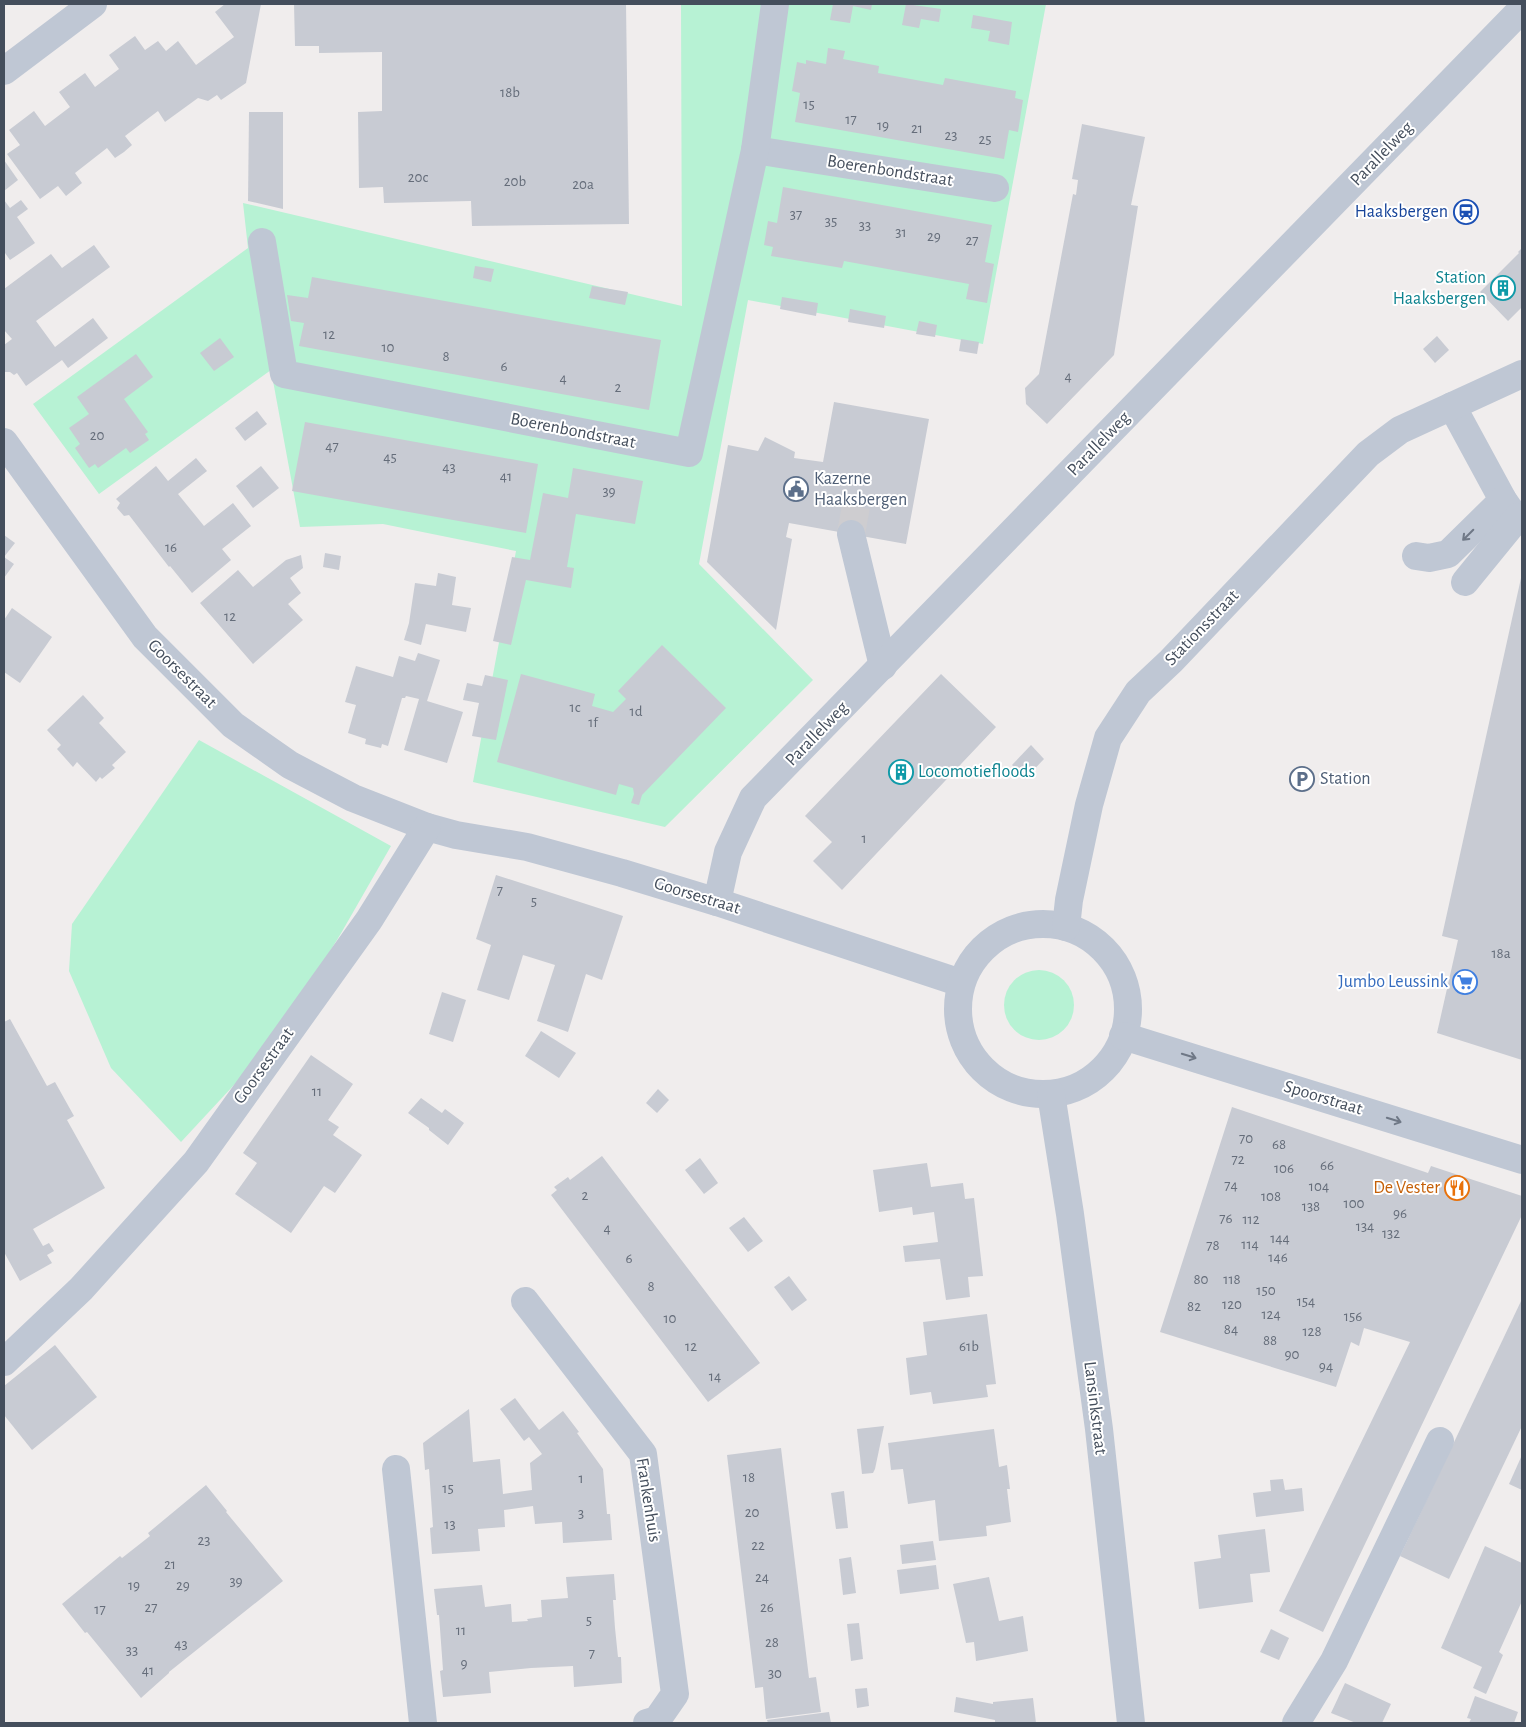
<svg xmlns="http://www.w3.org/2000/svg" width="1526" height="1727" viewBox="0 0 1526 1727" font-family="'Alegreya Sans',sans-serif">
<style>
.green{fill:#b7f2d4}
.building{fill:#c8cbd3}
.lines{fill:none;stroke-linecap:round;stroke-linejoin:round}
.minor-tunnel{stroke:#cecdd0;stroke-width:28;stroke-dasharray:28 14;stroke-linecap:butt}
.minor{stroke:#bfc7d4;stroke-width:28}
.oneway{stroke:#6f7886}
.labels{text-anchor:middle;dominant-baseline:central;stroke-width:4;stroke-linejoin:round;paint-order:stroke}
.number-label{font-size:15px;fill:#656d7a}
.street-label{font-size:18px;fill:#444e5c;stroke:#fff}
.transit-label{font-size:18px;fill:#164399;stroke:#fff;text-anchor:end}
.culture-label{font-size:18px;fill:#0d838f;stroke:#fff;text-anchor:end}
.service-label{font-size:18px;fill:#4e5e75;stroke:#fff;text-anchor:start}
.shop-label{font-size:18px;fill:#366cbe;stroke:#fff;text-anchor:end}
.food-label{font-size:18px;fill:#c56008;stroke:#fff;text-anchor:end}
</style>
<rect width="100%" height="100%" fill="#f0eded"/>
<!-- green -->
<g class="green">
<path d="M681,4H1046L983,344L748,300L699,564L813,680L665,827L473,782L516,551L383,524L300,527L271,370L99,494L33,404L248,248L243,203L682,306Z"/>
<path d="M199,740L391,846L340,935L274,1042L181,1142L111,1068L69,971L72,924Z"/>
<circle cx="1039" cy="1005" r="35"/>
</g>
<!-- building -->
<g class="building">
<path d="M225,4H261L246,83L221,100L217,95L208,101L198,98L165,122L158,111L125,136L132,145L124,152L115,158L107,148L75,173L82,183L66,196L58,186L40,199L7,154L20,145L9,130L34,111L45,126L70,107L59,92L85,73L95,87L119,69L109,55L135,36L145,50L158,41L166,51L178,41L196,65L234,37L215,12Z"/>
<path d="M294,4H626L629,224L472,226L471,201L384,203L383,187L359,188L358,112L382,111V52L319,53V46H295Z"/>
<path d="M833,4H872L871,10L853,6L850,23L830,20Z"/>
<path d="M906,4L941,9L939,22L921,19L919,28L902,25Z"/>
<path d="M973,15L1012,22L1009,45L988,41L990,31L971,28Z"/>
<path d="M828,48L845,51L843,59L879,66L878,73L943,85L945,78L1016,91L1015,98L1023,100L1018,132L1009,130L1004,159L795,122L800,93L792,91L797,62L806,64V60L826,64Z"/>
<path d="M249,112H283V209L248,201Z"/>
<path d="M1082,124L1145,137L1131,205L1138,206L1114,355L1047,424L1026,404L1025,388L1039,374L1073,194L1076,195L1078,180L1072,179Z"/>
<path d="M4,160L18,180L4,191Z"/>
<path d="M783,187L992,225L985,262L994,264L987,303L966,299L969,284L844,261L842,268L771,256L773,247L764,245L768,221L777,223Z"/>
<path d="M4,200L10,208L21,200L28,209L17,217L35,243L10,260L5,253L4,254Z"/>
<path d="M94,245L110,267L36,321L55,347L93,318L108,338L68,368L62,360L26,386L17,373L14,375L10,372H4V345L12,339L4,330V289L51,254L62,268Z"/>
<path d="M1522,248V307L1508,321L1480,292L1519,253L1518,252Z"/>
<path d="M475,266L494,269L491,282L473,278Z"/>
<path d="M312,277L661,340L649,410L299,346L304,323L291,321L287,295L308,298Z"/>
<path d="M592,286L628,292L625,305L589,298Z"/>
<path d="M782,297L818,303L816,316L780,309Z"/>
<path d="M850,309L886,316L884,328L848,322Z"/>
<path d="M919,321L937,325L935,337L916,334Z"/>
<path d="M1437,336L1449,350L1435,363L1423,349Z"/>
<path d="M220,338L234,357L214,371L200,353Z"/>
<path d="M961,339L979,342L977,354L959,351Z"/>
<path d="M136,354L153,377L124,399L148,432L145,434L149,440L130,453L126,448L98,468L95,464L89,468L75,448L80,444L69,428L89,414L77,397Z"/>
<path d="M834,402L929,419L906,544L789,523L786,537L792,539L776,630L707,562L728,445L758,451L765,437L795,452L794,458L823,462Z"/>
<path d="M257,411L267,424L245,441L235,428Z"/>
<path d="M305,422L538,464L526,533L292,491Z"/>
<path d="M196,458L207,471L178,494L204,526L233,503L251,526L222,549L231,560L192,593L170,566L169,567L129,515L124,516L117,508L120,503L116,499L156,466L168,481Z"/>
<path d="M261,466L279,488L253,508L236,486Z"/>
<path d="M573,468L643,481L635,524L576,514L567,567L574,568L571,588L526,580L511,645L493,641L512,557L530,560L543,493L568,498Z"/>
<path d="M4,535L15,543L4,557L14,564L4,578Z"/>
<path d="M325,553L341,556L339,570L323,567Z"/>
<path d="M301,555L303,568L290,578L301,593L288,604L303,620L253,664L200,603L238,570L253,587L286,560Z"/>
<path d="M438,573L456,577L452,605L471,608L466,632L426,624L421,645L404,640L409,623L415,583L436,586Z"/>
<path d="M1521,578H1522V1060L1437,1033L1458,940L1442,936Z"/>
<path d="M12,608L52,637L20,683L4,672V620Z"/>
<path d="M662,645L726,708L642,795L639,805L631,803L634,794L633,788L619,784L616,795L497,762L521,674L595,694L592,706L613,712L626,699L618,691Z"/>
<path d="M418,653L440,660L427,701L463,712L447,763L404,750L419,699L406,696L405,698H402L388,746L382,744L381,748L365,744L366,739L348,733L356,705L345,702L356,666L393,677L399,656L415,661Z"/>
<path d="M941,674L996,727L842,890L813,861L832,842L805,816Z"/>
<path d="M485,675L508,680L496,740L472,736L479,703L463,700L467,683L482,686Z"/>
<path d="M83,695L104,718L99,723L126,752L112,765L115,768L102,779L100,777L96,782L77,762L73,767L57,749L61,745L47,730Z"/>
<path d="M1031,745L1044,759L1025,779L1012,765Z"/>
<path d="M496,875L623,916L602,980L586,974L568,1032L537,1021L555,965L523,955L509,1000L477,990L491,945L476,939Z"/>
<path d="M442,992L466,1000L453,1042L429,1034Z"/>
<path d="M10,1019L47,1086L55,1082L74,1116L67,1120L105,1188L33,1229L43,1246L49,1243L54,1251L47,1255L52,1263L20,1281L4,1252V1022Z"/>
<path d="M541,1031L576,1053L559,1078L525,1056Z"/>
<path d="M311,1055L353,1084L328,1120L339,1127L333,1135L362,1155L335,1193L324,1186L291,1233L235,1194L257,1163L243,1153Z"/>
<path d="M658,1089L669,1100L657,1113L646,1103Z"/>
<path d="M421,1098L442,1113L445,1109L464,1123L448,1145L429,1130V1128L408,1113Z"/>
<path d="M1232,1107L1428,1173L1431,1166L1522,1196V1215L1323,1632L1279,1611L1410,1342L1364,1328L1359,1346L1351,1342L1336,1387L1160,1332Z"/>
<path d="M602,1156L760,1363L708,1402L551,1195L557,1190L554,1187L568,1177L570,1180Z"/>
<path d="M700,1158L718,1183L704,1194L685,1170Z"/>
<path d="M927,1163L931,1187L963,1183L965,1199L974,1198L983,1276L968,1277L970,1297L946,1300L940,1259L905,1262L903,1246L938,1242L934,1212L913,1215L912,1207L879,1212L873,1170Z"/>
<path d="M744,1217L763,1241L748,1252L729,1228Z"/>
<path d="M789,1276L807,1300L792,1311L774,1287Z"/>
<path d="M1522,1299V1426L1449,1579L1400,1556Z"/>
<path d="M987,1314L996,1384L986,1385L988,1397L933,1404L931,1392L910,1395L906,1358L927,1355L923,1322Z"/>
<path d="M55,1345L97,1397L32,1450L4,1415V1386Z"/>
<path d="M515,1398L539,1430L563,1411L579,1432L577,1433L603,1469L607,1514H610L612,1540L563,1543L562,1522L535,1524L533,1506L504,1510L505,1527L478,1529L480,1551L432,1554L430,1528L433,1527L429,1469L425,1470L423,1443L469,1409L473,1462L500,1459L503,1494L532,1490L530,1463L542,1454L529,1437L524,1441L500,1409Z"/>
<path d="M884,1426L875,1469L873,1473L862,1474L857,1429Z"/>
<path d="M994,1429L999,1467L1007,1465L1010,1489H1007L1011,1522L986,1526L987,1536L939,1541L935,1500L908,1504L903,1469L891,1470L888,1443Z"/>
<path d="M781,1448L809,1678L816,1677L821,1712L766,1719L763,1687L755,1688V1686L727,1455Z"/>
<path d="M1522,1455V1490L1509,1484Z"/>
<path d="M1283,1479L1285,1490L1302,1488L1304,1511L1256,1517L1253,1493L1271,1491L1270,1480Z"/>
<path d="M206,1485L227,1511L226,1512L283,1581L169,1672V1673L141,1698L87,1632L85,1633L62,1604L120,1556L122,1558L150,1536L148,1533Z"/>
<path d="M844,1491L848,1528L836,1529L831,1493Z"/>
<path d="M1265,1529L1270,1572L1250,1574L1253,1602L1199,1609L1194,1562L1221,1558L1218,1535Z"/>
<path d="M933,1541L936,1560L902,1564L900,1545Z"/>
<path d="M1485,1546L1522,1563V1601L1499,1652L1503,1655L1486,1694L1473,1688L1482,1667L1441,1648Z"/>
<path d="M851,1557L856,1593L843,1595L839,1559Z"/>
<path d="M936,1565L939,1589L900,1594L897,1570Z"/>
<path d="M614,1574L616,1600H613L615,1628L618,1657H621L622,1683L574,1687L573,1666L531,1668L489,1672L491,1693L443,1697L440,1671L443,1670L439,1615H437L434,1589L482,1585L485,1607L511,1604L512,1622L528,1621L527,1619L542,1617L541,1600L568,1598L566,1577Z"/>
<path d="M989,1577L999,1621L1023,1616L1028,1651L976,1661L974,1642L966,1643L953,1584Z"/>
<path d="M859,1623L863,1659L851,1661L847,1624Z"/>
<path d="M1271,1629L1289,1638L1279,1660L1260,1652Z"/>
<path d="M1345,1683L1391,1704L1382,1723H1356L1331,1713Z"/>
<path d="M867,1688L869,1706L857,1708L855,1689Z"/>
<path d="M1475,1696L1518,1712L1514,1723H1469L1471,1719L1467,1718Z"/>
<path d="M956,1697L993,1704V1702L1033,1698L1036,1723H995V1720L954,1712Z"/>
<path d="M829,1712L831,1723H768L767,1720Z"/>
</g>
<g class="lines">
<!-- minor-tunnel -->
<path class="minor-tunnel" d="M851,534L858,495"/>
<!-- minor -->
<g class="minor">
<path d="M4,71L93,4"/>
<path d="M755,150L995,188"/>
<path d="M262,242L284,374L689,453L755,150L775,4"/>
<path d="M1452,406L1503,500L1510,510L1522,520"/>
<path d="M4,442L145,637L233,725L290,765L353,798L427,827L456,835L527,847L622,873L717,902L961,983"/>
<path d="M851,534L883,666"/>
<path d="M1416,556L1429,558L1448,554L1503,500"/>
<path d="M1465,582L1518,517"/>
<path d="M717,902L728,852L753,798L1522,9"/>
<circle cx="1043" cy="1009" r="85"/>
<path d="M1066,927L1069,900L1089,805L1108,738L1138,692L1171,661L1368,454L1400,430L1522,374"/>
<path d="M1123,1036L1522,1160"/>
<path d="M1051,1094L1070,1214L1099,1429L1131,1723"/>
<path d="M525,1301L643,1454L675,1694L657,1720L647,1723"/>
<path d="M4,1362L81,1289L196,1162L369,920L427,827"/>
<path d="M396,1469L423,1723"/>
<path d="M1296,1723L1334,1661L1440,1441"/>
</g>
</g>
<!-- one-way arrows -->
<defs><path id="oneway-shaft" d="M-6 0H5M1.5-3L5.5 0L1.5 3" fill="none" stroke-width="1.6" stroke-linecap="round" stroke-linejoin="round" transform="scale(1.25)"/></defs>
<g class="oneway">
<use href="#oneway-shaft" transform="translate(1468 535) rotate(135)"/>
<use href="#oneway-shaft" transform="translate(1189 1056) rotate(17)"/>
<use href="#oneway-shaft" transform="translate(1394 1120) rotate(17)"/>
</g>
<!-- icons -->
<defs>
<symbol id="station-ring" viewBox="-11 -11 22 22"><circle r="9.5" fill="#fff" stroke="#1a4fb4" stroke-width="1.5"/><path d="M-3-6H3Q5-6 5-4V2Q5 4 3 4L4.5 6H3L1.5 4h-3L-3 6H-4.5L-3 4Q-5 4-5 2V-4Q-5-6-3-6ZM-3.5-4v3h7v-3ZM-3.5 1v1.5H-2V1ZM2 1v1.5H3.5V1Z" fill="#1a4fb4"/></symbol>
<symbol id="building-ring" viewBox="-11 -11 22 22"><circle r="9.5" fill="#fff" stroke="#0f9aa8" stroke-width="1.5"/><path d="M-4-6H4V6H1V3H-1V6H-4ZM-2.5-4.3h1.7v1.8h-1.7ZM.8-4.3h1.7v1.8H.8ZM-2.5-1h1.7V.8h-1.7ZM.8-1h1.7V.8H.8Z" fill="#0f9aa8"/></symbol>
<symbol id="civic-ring" viewBox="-11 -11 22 22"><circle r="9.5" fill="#fff" stroke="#5c6f8a" stroke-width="1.5"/><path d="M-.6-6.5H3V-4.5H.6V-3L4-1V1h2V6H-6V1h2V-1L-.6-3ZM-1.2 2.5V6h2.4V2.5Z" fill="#5c6f8a"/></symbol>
<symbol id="parking-ring" viewBox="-11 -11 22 22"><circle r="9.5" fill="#fff" stroke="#5c6f8a" stroke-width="1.5"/><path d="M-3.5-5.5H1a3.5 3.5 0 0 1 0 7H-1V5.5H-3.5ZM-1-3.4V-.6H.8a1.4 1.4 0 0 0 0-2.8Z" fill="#5c6f8a"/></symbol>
<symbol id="supermarket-ring" viewBox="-11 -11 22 22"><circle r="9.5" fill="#fff" stroke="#3f7fe0" stroke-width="1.5"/><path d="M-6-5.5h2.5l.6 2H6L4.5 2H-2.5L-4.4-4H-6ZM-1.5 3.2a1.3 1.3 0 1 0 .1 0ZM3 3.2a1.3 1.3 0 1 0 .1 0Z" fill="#3f7fe0"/></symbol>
<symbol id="restaurant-ring" viewBox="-11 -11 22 22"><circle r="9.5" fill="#fff" stroke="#e8710a" stroke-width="1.5"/><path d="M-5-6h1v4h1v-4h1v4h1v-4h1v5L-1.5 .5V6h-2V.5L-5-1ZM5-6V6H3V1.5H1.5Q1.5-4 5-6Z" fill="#e8710a"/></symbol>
</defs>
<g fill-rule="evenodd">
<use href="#station-ring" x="1452" y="198" width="28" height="28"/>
<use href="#building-ring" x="1489" y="274" width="28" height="28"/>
<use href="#civic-ring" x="782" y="475" width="28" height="28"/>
<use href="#building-ring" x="887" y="758" width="28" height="28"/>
<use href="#parking-ring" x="1288" y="765" width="28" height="28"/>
<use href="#supermarket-ring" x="1451" y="968" width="28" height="28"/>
<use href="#restaurant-ring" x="1443" y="1174" width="28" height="28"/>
</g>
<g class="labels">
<!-- number labels -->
<g class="number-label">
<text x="510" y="92">18b</text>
<text x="809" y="104">15</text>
<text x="851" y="119">17</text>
<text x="883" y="125">19</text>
<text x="917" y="128">21</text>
<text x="951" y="135">23</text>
<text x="985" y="139">25</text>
<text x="418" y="177">20c</text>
<text x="515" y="181">20b</text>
<text x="583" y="184">20a</text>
<text x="796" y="214">37</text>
<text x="831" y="221">35</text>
<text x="865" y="225">33</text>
<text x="901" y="232">31</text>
<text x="934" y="236">29</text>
<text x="972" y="240">27</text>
<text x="329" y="334">12</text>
<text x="388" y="347">10</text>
<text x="446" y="356">8</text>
<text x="504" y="366">6</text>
<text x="1068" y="376">4</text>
<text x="563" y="378">4</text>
<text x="618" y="387">2</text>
<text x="97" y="435">20</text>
<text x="332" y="446">47</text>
<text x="390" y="457">45</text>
<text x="449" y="467">43</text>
<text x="506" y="476">41</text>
<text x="609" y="491">39</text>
<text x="171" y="547">16</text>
<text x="230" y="616">12</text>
<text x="575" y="707">1c</text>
<text x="636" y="711">1d</text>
<text x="593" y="722">1f</text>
<text x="864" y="838">1</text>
<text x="500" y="890">7</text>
<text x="534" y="901">5</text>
<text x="1501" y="953">18a</text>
<text x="317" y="1091">11</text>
<text x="1246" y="1138">70</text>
<text x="1279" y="1144">68</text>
<text x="1238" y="1159">72</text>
<text x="1327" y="1165">66</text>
<text x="1284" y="1168">106</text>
<text x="1231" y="1185">74</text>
<text x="1319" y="1186">104</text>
<text x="585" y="1195">2</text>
<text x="1271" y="1196">108</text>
<text x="1354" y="1203">100</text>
<text x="1311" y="1206">138</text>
<text x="1400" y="1213">96</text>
<text x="1226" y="1218">76</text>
<text x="1251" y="1219">112</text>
<text x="1365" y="1226">134</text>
<text x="607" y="1228">4</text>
<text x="1391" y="1233">132</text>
<text x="1280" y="1238">144</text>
<text x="1250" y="1244">114</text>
<text x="1213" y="1245">78</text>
<text x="1278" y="1257">146</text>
<text x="629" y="1258">6</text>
<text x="1201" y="1279">80</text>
<text x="1232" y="1279">118</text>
<text x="651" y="1286">8</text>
<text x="1266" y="1290">150</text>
<text x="1306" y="1301">154</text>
<text x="1232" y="1304">120</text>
<text x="1194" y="1306">82</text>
<text x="1271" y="1314">124</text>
<text x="1353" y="1316">156</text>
<text x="670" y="1318">10</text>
<text x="1231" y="1329">84</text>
<text x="1312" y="1331">128</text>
<text x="1270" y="1340">88</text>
<text x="691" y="1346">12</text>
<text x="969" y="1346">61b</text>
<text x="1292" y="1354">90</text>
<text x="1326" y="1366">94</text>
<text x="715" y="1376">14</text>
<text x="749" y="1477">18</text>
<text x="581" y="1478">1</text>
<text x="448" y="1488">15</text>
<text x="752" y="1512">20</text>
<text x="581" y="1513">3</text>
<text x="450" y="1524">13</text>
<text x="204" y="1540">23</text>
<text x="758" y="1545">22</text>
<text x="170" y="1564">21</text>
<text x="762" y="1577">24</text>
<text x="236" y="1581">39</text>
<text x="134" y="1585">19</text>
<text x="183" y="1585">29</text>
<text x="151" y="1607">27</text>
<text x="767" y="1607">26</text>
<text x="100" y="1609">17</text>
<text x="589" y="1620">5</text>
<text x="461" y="1630">11</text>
<text x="772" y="1642">28</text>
<text x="181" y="1644">43</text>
<text x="132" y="1650">33</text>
<text x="592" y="1653">7</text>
<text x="464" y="1663">9</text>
<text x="148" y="1670">41</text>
<text x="775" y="1673">30</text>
</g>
<!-- street labels -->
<g class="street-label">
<text transform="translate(1382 154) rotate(-46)">Parallelweg</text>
<text transform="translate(890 171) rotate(9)">Boerenbondstraat</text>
<text transform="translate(573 431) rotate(11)">Boerenbondstraat</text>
<text transform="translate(1099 444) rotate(-46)">Parallelweg</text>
<text transform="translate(1202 628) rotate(-46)">Stationsstraat</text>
<text transform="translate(182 674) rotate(45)">Goorsestraat</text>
<text transform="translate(817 734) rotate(-46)">Parallelweg</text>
<text transform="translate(697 896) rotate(17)">Goorsestraat</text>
<text transform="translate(264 1066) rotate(-54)">Goorsestraat</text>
<text transform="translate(1323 1098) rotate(17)">Spoorstraat</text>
<text transform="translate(1095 1408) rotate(83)">Lansinkstraat</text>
<text transform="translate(648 1500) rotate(81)">Frankenhuis</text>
</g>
<!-- transit labels -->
<g class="transit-label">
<text x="1448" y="212">Haaksbergen</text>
</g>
<!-- culture labels -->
<g class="culture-label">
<text x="1486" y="278">Station<tspan x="1486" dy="21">Haaksbergen</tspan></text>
<text x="918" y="772" text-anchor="start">Locomotiefloods</text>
</g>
<!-- service labels -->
<g class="service-label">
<text x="814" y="479">Kazerne<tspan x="814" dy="21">Haaksbergen</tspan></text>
<text x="1320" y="779">Station</text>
</g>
<!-- shop labels -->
<g class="shop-label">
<text x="1448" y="982">Jumbo Leussink</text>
</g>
<!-- food labels -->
<g class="food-label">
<text x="1440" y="1188">De Vester</text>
</g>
</g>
<!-- border -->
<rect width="1526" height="1727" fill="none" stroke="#444e5c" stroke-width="10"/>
</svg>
